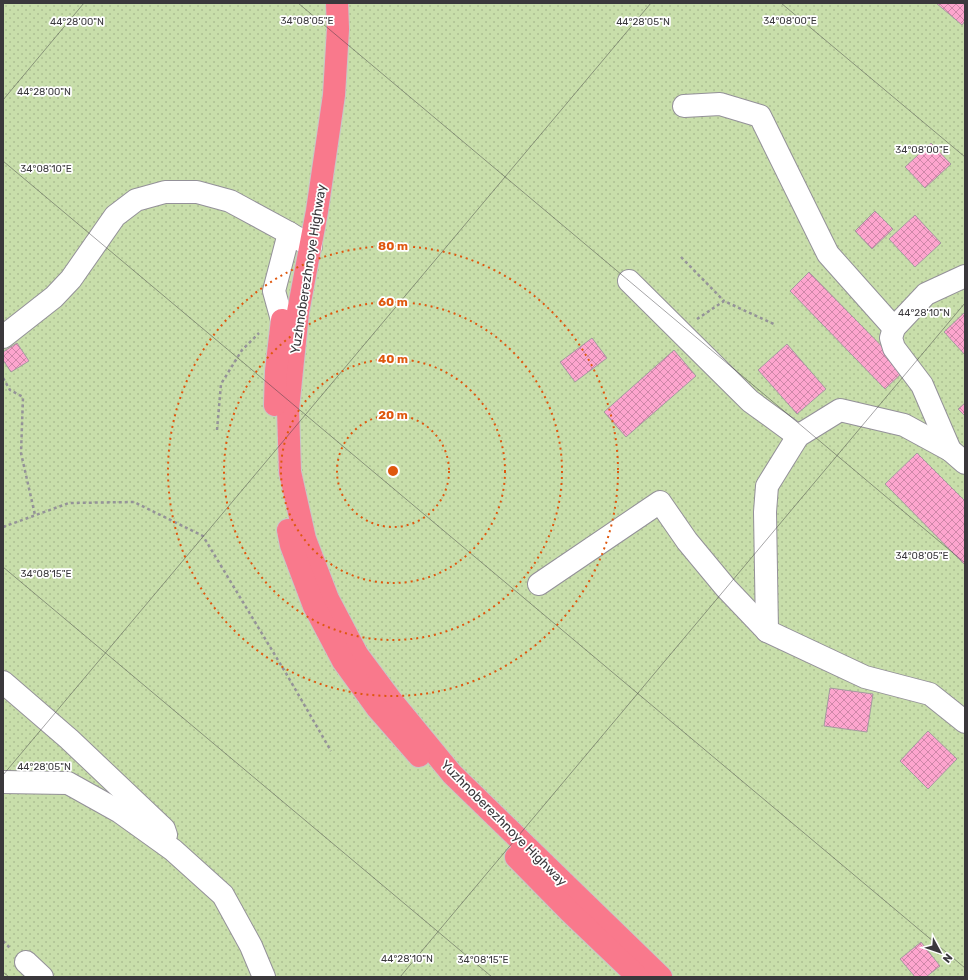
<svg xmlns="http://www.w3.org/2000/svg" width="968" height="980" viewBox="0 0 968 980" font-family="Rubik,sans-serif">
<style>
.park{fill:url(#park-dots)}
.building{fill:url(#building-cross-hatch);stroke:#a49b9f}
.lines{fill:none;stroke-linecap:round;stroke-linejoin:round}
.minor-casing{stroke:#949199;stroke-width:24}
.highway-casing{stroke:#c8c7c8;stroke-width:24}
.path{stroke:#949298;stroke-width:2.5;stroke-dasharray:3 3;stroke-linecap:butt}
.minor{stroke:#fff;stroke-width:22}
.highway{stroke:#f9798c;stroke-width:22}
.ticks{fill:none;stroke:#3a383c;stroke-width:1;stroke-opacity:0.45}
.ring{fill:none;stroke:#df570e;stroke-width:2;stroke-dasharray:2 4}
.labels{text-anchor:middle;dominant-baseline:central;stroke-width:3.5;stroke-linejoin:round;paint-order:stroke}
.street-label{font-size:13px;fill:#3a383c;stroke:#fff}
.ticks-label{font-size:10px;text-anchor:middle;fill:#3a383c;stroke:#fff;stroke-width:3.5;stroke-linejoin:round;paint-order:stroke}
.centre{fill:#df570e;stroke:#fff;stroke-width:2}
.ring-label{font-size:12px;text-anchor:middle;font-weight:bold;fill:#df570e;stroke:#fff;stroke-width:3.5;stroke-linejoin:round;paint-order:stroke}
</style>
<defs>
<pattern id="park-dots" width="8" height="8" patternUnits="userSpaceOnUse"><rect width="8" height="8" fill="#c8deaa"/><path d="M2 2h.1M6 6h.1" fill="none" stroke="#adbf93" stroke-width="1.8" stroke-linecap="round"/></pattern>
<pattern id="building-cross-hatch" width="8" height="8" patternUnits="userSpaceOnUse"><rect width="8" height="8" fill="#fda5ce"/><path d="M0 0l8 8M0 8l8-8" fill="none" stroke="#ce87a8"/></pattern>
</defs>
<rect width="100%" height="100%" fill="#ebe8f1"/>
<!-- park -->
<rect class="park" x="3" y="3" width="962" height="974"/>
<!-- building -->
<g class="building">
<path d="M936,3H965V21L962,25Z"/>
<path d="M931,143L951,164L925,188L905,167Z"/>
<path d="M875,211L893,229L872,249L855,231Z"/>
<path d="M915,215L941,243L915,267L889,239Z"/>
<path d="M809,272L905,370L885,389L790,291Z"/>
<path d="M965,312V355L944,332Z"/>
<path d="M592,338L607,358L575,382L560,362Z"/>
<path d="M17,343L29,361L11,372L3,360V352Z"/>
<path d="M787,344L826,389L797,414L758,370Z"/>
<path d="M674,350L696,376L626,437L604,412Z"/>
<path d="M965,403V416L958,409Z"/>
<path d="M917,453L965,501V565L885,484Z"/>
<path d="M830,688L873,694L867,732L824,726Z"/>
<path d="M928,731L957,759L928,789L900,761Z"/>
<path d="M921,942L940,966L926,977H915L900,959Z"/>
</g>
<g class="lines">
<defs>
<g id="minor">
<path d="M684,106L720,104L760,116L828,254L894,328"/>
<path d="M965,276L926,294L894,328L891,338L894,348L922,385L950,450L965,463"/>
<path d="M629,281L750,401L798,436"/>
<path d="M282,320L274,291L289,233"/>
<path d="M3,337L54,297L71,279L115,216L136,200L165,192H197L230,201L289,233L311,246"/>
<path d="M539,584L660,502L687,541L726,588L767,631L865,677L930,694L965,722"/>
<path d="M767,631L765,512L767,486L798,436L840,410L904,425L950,450"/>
<path d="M3,682L69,739L164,829L166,835"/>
<path d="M3,782L68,783L120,812L173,850L223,895L251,946L264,977"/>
<path d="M26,962L42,977"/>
</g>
<g id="highway">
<path d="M337,3L338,29L334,95L317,211L298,312L288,409L290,472L305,539L328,599L357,654L392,701L452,774L661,977"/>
<path d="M275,405L276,371L282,320"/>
<path d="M288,530L291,545L314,606L343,661L377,708L419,756"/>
<path d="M516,857L570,912L638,977"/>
</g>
</defs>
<!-- minor casing -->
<use href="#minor" class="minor-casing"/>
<!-- highway casing -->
<use href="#highway" class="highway-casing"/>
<!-- path -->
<g class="path">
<path d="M681,257L724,301"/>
<path d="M697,319L724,301L776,325"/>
<path d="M3,378L10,390L23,397L21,453L35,515"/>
<path d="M217,430L221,384L242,350L259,333"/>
<path d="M3,527L69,503L134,502L203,536L287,675L331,751"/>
<path d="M3,941L11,949"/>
</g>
<!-- minor -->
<use href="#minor" class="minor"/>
<!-- highway -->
<use href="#highway" class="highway"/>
</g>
<!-- ticks -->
<path class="ticks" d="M298,3L965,563M781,3L965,157M3,100L84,3M3,161L965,968M3,567L492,977M3,775L651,3M3,972L9,977M400,977L965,303"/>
<!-- distance rings -->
<g class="ring">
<circle cx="393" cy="471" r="56"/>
<circle cx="393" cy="471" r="112"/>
<circle cx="393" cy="471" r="169"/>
<circle cx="393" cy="471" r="225"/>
</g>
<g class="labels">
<!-- street labels -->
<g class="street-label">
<text transform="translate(308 269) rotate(-81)">Yuzhnoberezhnoye Highway</text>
<text transform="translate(504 823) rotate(45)">Yuzhnoberezhnoye Highway</text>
</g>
</g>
<g class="ticks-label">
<text x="307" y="24">34°08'05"E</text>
<text x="790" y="24">34°08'00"E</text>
<text x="77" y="25">44°28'00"N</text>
<text x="643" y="25">44°28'05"N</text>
<text x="44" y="95">44°28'00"N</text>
<text x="922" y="153">34°08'00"E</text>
<text x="46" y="172">34°08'10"E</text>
<text x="924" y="316">44°28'10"N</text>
<text x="922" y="559">34°08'05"E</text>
<text x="46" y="577">34°08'15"E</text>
<text x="44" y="770">44°28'05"N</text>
<text x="407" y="962">44°28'10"N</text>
<text x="483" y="963">34°08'15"E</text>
</g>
<circle cx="393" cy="471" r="6" class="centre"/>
<g class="ring-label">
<text x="393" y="250">80 m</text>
<text x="393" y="306">60 m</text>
<text x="393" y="363">40 m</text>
<text x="393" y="419">20 m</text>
</g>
<!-- border -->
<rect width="968" height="980" fill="none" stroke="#3a383c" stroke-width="8"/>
<!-- north arrow -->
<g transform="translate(940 952) rotate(130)" stroke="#ffffff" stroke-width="3" paint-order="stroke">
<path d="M0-3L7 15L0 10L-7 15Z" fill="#3a383c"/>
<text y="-6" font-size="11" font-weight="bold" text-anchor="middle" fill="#3a383c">N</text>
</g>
</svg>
